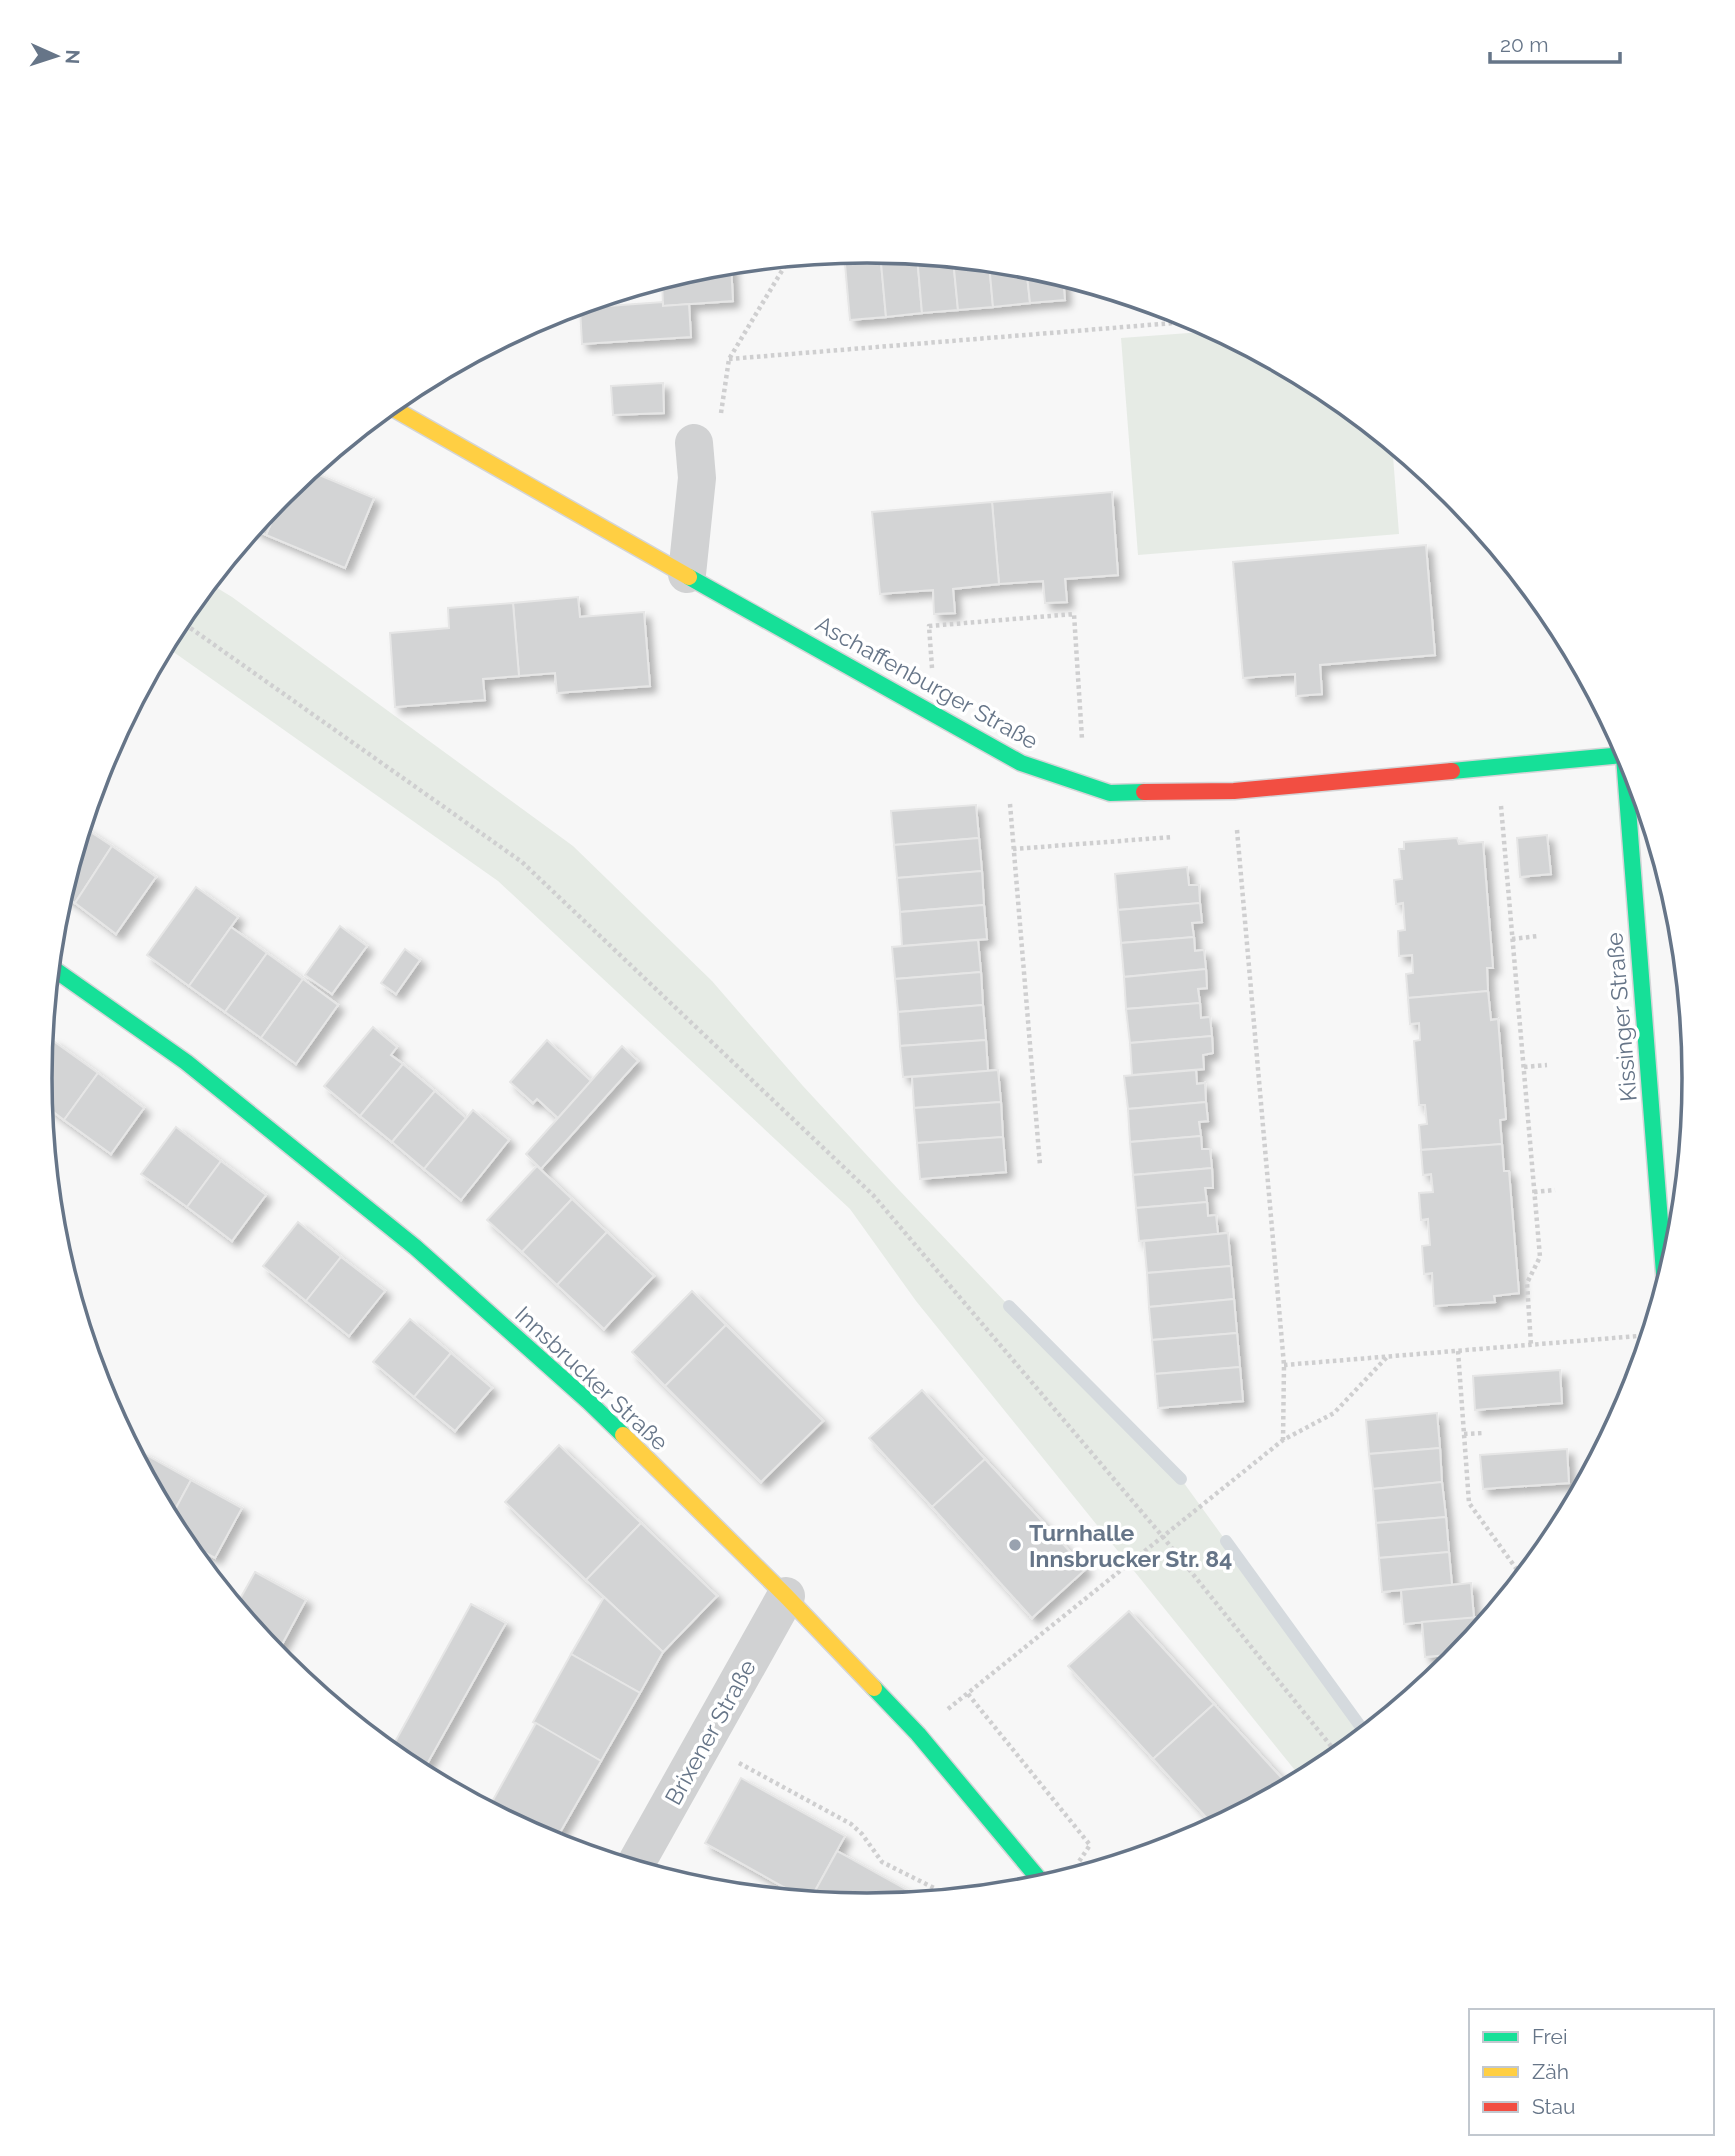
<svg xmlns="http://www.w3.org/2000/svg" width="1735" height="2156" viewBox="0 0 1735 2156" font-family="Raleway,sans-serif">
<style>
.green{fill:#e6ebe5}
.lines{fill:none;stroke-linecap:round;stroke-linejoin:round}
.stream{stroke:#d5dade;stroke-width:12}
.building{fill:#d3d4d5;stroke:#e6e6e6;stroke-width:2;filter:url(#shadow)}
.fast-casing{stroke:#d4d5d7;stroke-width:19}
.slow-casing{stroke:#d4d5d7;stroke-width:19}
.jam-casing{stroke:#d4d5d7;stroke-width:19}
.path{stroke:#cfcfd0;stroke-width:4.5;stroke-dasharray:3.5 3.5;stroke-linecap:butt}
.street{stroke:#d1d2d3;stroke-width:38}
.fast{stroke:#16e098;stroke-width:16}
.slow{stroke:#ffcf43;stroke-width:16}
.jam{stroke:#f24e42;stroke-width:16}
.poi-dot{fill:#99a2af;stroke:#fff;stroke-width:2.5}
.labels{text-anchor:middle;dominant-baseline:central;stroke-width:7;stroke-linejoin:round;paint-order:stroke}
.street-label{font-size:23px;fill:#667588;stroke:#fff}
.poi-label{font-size:23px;font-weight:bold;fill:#667588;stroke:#fff;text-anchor:start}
.rim{fill:none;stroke:#667588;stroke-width:3.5}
</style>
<defs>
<filter id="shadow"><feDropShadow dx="6" dy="6" stdDeviation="3.5" flood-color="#0004"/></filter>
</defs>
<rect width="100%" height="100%" fill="#f7f7f7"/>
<!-- green -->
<g class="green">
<path d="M1216,331L1327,390L1392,443L1399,534L1138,555L1121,338Z"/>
<path d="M209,583L232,597L573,846L712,981L803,1086L899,1190L1009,1306L1181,1479L1366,1734L1327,1766L1302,1779L916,1301L850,1209L498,881L165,646L180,618Z"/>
</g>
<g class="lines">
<!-- stream -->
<g class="stream">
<path d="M1009,1306L1181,1479"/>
<path d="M1226,1541L1366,1734"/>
</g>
</g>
<!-- building -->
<g class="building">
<path d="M868,251L880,252L886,317L850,320L844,253Z"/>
<path d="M880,252L917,256L922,313L886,317Z"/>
<path d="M917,256L953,259L958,310L922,313Z"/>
<path d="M953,259L989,263L993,307L958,310Z"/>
<path d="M989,263L1026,266L1030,303L993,307Z"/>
<path d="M731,264L733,301L663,306L662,280L707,267Z"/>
<path d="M1026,266L1063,277L1065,300L1030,303Z"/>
<path d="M663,302V306L689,304L691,337L582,344L580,308Z"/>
<path d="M663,383L664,413L613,415L611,386Z"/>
<path d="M310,471L374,498L345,568L266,535L285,491Z"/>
<path d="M285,491L266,535L253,529L283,493Z"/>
<path d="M1112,492L1118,575L1065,579L1067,602L1045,603L1043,581L999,584L992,502Z"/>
<path d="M992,502L999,584L953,589L955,613L934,614L933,590L880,594L872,512Z"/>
<path d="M1426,545L1435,655L1320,665L1322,694L1296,696L1295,674L1243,678L1233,562Z"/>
<path d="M578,597L580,617L644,612L650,686L557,693L555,673L519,676L513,603Z"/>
<path d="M513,603L519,676L483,679L485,700L395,707L390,633L449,628L448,608Z"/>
<path d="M976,805L979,838L894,845L891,811Z"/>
<path d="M83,827L112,846L75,903L63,895Z"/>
<path d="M1547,835L1551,874L1520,877L1517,838Z"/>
<path d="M979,838L982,871L897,878L894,845Z"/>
<path d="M1457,838L1459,844L1483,842L1493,968H1487L1488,991L1408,998L1406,974L1413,973L1412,955L1399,956L1398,931L1405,930L1403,903L1396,904L1394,880L1402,879L1399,849H1404V842Z"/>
<path d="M112,846L156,877L116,934L75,903Z"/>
<path d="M1187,867L1189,885H1199L1200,903L1118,910L1115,874Z"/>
<path d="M982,871L984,905L900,912L897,878Z"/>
<path d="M196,887L238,917L189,986L147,955Z"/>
<path d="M1200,903L1202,922L1192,923L1194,937L1121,943L1118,910Z"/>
<path d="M984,905L987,939L902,946L900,912Z"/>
<path d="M340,926L367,946L332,994L305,975Z"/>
<path d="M231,927L267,953L225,1012L189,986Z"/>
<path d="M1194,937L1195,951L1204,950L1206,969L1124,977L1121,943Z"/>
<path d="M978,940L981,972L895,979L892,947Z"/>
<path d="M405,949L420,960L396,994L381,983Z"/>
<path d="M267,953L303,979L261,1038L225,1012Z"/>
<path d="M1206,969L1207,988L1198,989L1200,1003L1126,1009L1124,977Z"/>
<path d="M981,972L983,1005L898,1012L895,979Z"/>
<path d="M303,979L338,1005L296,1064L261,1038Z"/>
<path d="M1488,991L1491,1020L1498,1019L1506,1119L1500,1120L1502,1144L1421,1150L1419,1125L1427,1124L1425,1105H1419L1414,1041L1420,1040L1419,1023L1410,1024L1408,998Z"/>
<path d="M1200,1003L1201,1018L1210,1017L1212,1036L1130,1043L1126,1009Z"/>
<path d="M983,1005L986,1040L900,1046L898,1012Z"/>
<path d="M373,1027L397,1047L391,1055L403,1064L360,1116L324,1086Z"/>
<path d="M1212,1036L1213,1053L1203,1055L1204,1069L1132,1075L1130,1043Z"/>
<path d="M52,1040L98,1073L64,1120L43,1104L40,1078L43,1052Z"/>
<path d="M547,1040L591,1081L558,1118L537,1099L533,1103L510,1082Z"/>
<path d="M986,1040L988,1071L903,1077L900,1046Z"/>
<path d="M622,1046L638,1061L541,1169L526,1154Z"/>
<path d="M403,1064L435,1091L392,1142L360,1116Z"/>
<path d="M998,1070L1001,1102L914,1108L912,1077Z"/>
<path d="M1196,1070L1197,1084L1205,1083L1206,1102L1128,1109L1124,1076Z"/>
<path d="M98,1073L144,1108L111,1154L64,1120Z"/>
<path d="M435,1091L466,1118L424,1169L392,1142Z"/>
<path d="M1001,1102L1003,1137L917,1143L914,1108Z"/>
<path d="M1206,1102L1208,1121L1199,1122L1201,1136L1130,1142L1128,1109Z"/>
<path d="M473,1110L509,1140L461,1200L424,1169Z"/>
<path d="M176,1127L221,1161L187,1207L141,1174Z"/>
<path d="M1201,1136L1202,1149H1210L1212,1168L1133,1175L1130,1142Z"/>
<path d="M1003,1137L1006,1172L920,1179L917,1143Z"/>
<path d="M1502,1144L1504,1171H1509L1519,1293L1494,1296L1495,1302L1434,1306L1432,1273L1424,1274L1422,1246L1430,1245L1428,1219L1421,1220L1419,1193L1433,1192L1431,1174L1423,1175L1421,1150Z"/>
<path d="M221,1161L266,1195L232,1241L187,1207Z"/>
<path d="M537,1166L572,1199L522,1252L487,1220Z"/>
<path d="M1212,1168L1213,1188H1205L1207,1202L1136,1208L1133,1175Z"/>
<path d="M572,1199L607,1232L557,1285L522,1252Z"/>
<path d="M1207,1202L1208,1216L1216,1215L1218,1234L1139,1241L1136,1208Z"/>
<path d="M298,1222L341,1257L306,1301L263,1266Z"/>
<path d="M607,1232L654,1276L604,1329L557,1285Z"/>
<path d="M1228,1233L1231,1266L1147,1273L1144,1241Z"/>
<path d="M341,1257L385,1291L349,1336L306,1301Z"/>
<path d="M1231,1266L1234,1299L1149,1307L1147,1273Z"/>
<path d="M692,1291L726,1325L665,1386L632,1352Z"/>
<path d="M1234,1299L1237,1333L1152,1340L1149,1307Z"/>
<path d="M410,1319L451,1353L414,1397L373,1362Z"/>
<path d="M726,1325L823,1421L761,1482L665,1386Z"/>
<path d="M1237,1333L1240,1367L1155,1374L1152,1340Z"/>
<path d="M451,1353L492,1388L455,1431L414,1397Z"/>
<path d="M1240,1367L1243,1401L1158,1408L1155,1374Z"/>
<path d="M1560,1370L1562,1403L1475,1410L1473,1376Z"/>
<path d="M922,1390L985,1459L932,1507L869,1438Z"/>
<path d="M1437,1413L1440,1448L1369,1454L1366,1420Z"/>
<path d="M559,1445L641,1523L586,1580L505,1502Z"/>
<path d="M1440,1448L1442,1482L1373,1489L1369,1454Z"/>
<path d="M1567,1449L1569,1483L1483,1489L1480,1455Z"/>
<path d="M141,1452L191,1480L170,1519L137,1458Z"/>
<path d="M985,1459L1086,1569L1032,1618L932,1507Z"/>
<path d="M191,1480L242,1508L215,1558L182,1540L170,1519Z"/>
<path d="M1442,1482L1446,1517L1376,1523L1373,1489Z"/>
<path d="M1446,1517L1449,1552L1379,1558L1376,1523Z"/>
<path d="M641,1523L717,1596L663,1652L586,1580Z"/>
<path d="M1449,1552L1452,1585L1382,1592L1379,1558Z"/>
<path d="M255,1572L306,1600L279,1650L266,1642L236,1606Z"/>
<path d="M1471,1583L1474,1618L1404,1624L1401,1590Z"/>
<path d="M604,1597L663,1652L640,1693L571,1654Z"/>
<path d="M471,1604L506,1623L422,1773L408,1766L390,1751Z"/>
<path d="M1129,1611L1214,1704L1153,1759L1068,1666Z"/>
<path d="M1491,1616L1459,1654L1425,1657L1422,1622Z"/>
<path d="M571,1654L640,1693L601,1761L533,1722Z"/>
<path d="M1459,1654L1452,1663L1446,1669L1444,1656Z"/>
<path d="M1214,1704L1289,1786L1214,1826L1153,1759Z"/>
<path d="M536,1723L601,1761L554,1843L488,1809Z"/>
<path d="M741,1778L845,1836L810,1900L805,1899L705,1843Z"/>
<path d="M837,1851L925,1900L867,1905L810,1900Z"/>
</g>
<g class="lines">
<defs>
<g id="fast">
<path d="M689,577L1021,763L1110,793L1144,792"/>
<path d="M1623,744L1665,1286"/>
<path d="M1452,771L1623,755"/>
<path d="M51,967L186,1062L415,1247L589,1402L623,1435"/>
<path d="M874,1688L918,1734L1044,1885"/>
</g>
<g id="slow">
<path d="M389,406L689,577"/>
<path d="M623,1435L786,1596L874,1688"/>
</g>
<path id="jam" d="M1144,792L1234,791L1452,771"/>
</defs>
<!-- fast casing -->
<use href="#fast" class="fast-casing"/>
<!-- slow casing -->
<use href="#slow" class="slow-casing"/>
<!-- jam casing -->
<use href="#jam" class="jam-casing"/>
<!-- path -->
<g class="path">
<path d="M729,359L1198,321"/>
<path d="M721,413L729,359L789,259"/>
<path d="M179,620L522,862L873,1195L1163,1537L1339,1756"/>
<path d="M932,668L929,626L1074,614L1082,739"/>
<path d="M1010,804L1040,1165"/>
<path d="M1501,806L1540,1257L1527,1283L1531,1345"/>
<path d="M1237,830L1284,1365L1283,1440"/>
<path d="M1013,849L1173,837"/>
<path d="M1512,939L1538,936"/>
<path d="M1524,1067L1547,1065"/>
<path d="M1534,1192L1555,1190"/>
<path d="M1458,1351L1469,1503L1523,1578"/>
<path d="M1284,1365L1650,1335"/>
<path d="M1464,1434L1484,1433"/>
<path d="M968,1694L1090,1845L1078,1863"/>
<path d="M948,1709L1283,1440L1334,1413L1387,1357"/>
<path d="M739,1763L851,1824L862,1834L882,1862L936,1889L941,1898"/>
</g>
<!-- street -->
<g class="street">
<path d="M687,574L697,478L694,443"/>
<path d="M634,1867L786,1596"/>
</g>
<!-- fast -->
<use href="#fast" class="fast"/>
<!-- slow -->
<use href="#slow" class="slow"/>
<!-- jam -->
<use href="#jam" class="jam"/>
</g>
<!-- markers -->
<circle class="poi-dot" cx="1015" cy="1545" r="7"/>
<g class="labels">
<!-- street labels -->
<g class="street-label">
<text transform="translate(927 682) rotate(29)">Aschaffenburger Straße</text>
<text transform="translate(1621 1017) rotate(-95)">Kissinger Straße</text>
<text transform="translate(592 1378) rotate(43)">Innsbrucker Straße</text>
<text transform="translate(710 1732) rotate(-61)">Brixener Straße</text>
</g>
<!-- poi labels -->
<g class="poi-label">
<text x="1029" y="1532">Turnhalle<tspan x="1029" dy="26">Innsbrucker Str. 84</tspan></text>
</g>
</g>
<!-- crop -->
<path d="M0 0H1735V2156H0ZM52 1078a815 815 0 1 1 1630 0a815 815 0 1 1-1630 0Z" fill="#fff" fill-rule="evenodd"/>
<path class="rim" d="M52 1078a815 815 0 1 1 1630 0a815 815 0 1 1-1630 0Z"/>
<!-- legend -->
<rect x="1469" y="2009" width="245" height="126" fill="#ffffff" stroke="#c2c8cf" stroke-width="2"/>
<rect x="1483" y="2032" width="35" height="10" fill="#16e098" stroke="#c2c8cf" stroke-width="2"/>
<text x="1532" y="2044" font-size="21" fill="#667588">Frei</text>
<rect x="1483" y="2067" width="35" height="10" fill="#ffcf43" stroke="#c2c8cf" stroke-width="2"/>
<text x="1532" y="2079" font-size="21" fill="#667588">Zäh</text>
<rect x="1483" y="2102" width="35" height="10" fill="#f24e42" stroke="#c2c8cf" stroke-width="2"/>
<text x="1532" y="2114" font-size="21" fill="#667588">Stau</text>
<!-- north arrow -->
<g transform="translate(56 56) rotate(93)" stroke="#ffffff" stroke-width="5" paint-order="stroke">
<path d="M0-5L12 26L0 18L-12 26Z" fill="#667588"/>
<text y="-10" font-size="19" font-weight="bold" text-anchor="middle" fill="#667588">N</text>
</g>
<!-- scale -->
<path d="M1490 52v10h130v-10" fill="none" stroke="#667588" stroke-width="3.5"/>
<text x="1500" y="52" font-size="21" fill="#667588" stroke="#ffffff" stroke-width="5" paint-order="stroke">20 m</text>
</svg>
